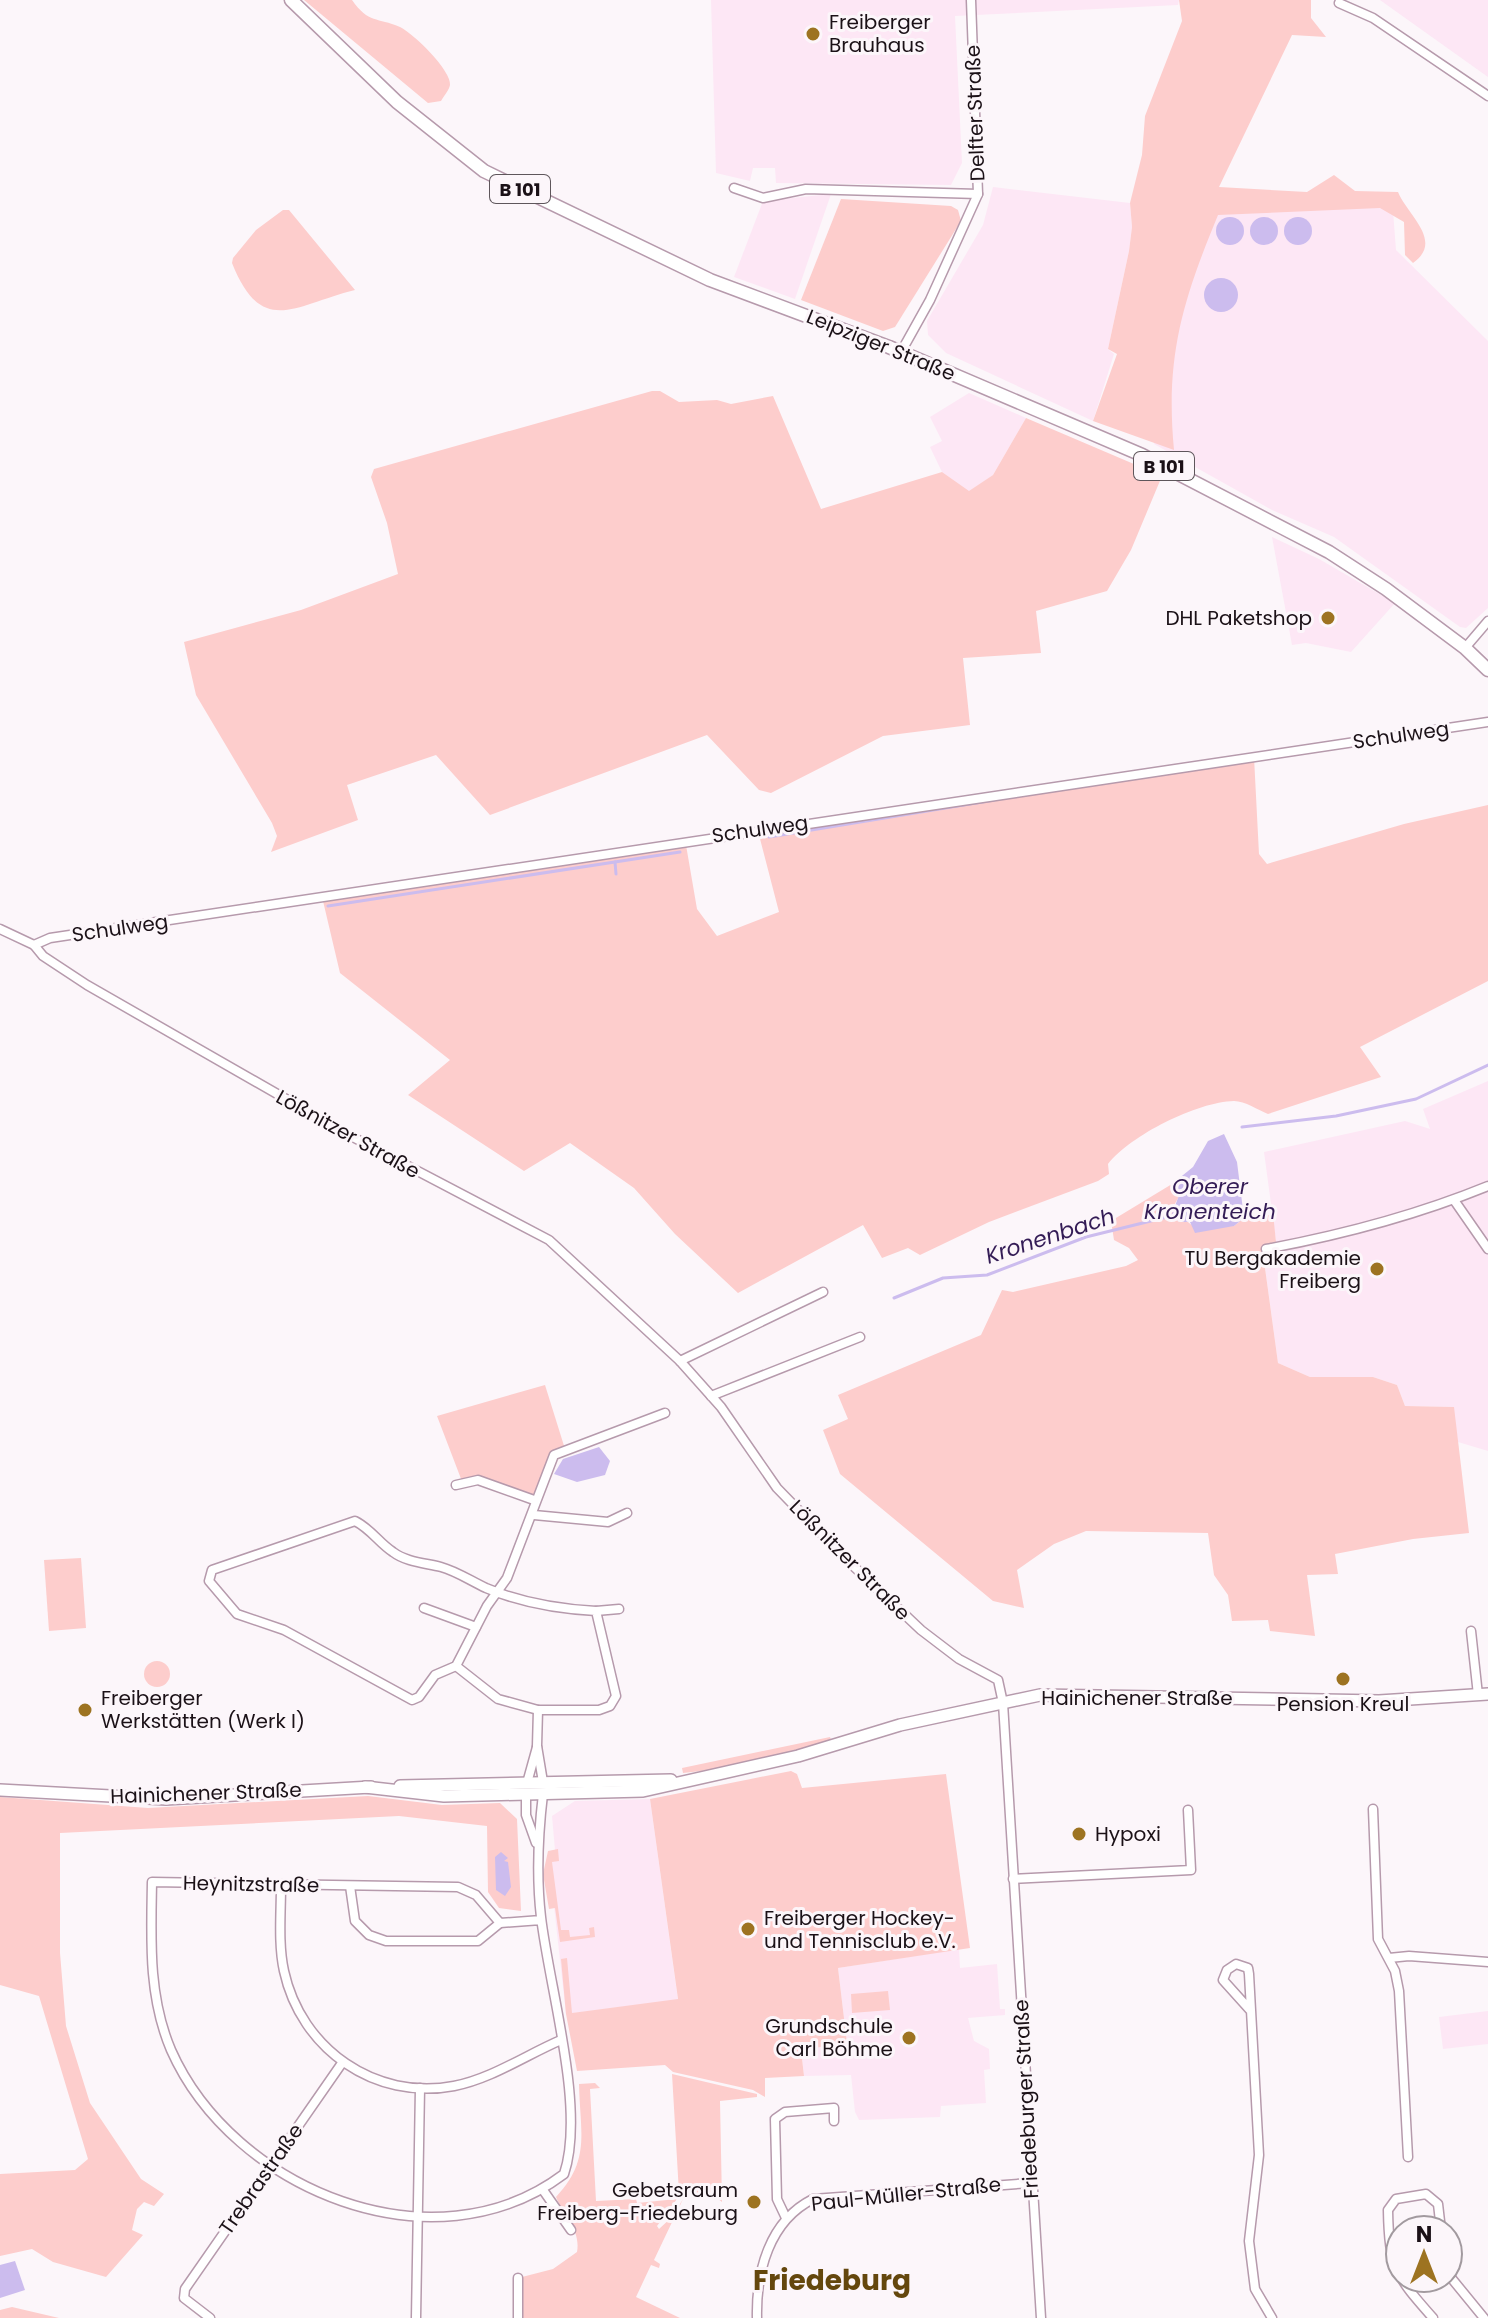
<svg xmlns="http://www.w3.org/2000/svg" width="1488" height="2318" viewBox="0 0 1488 2318" font-family="Poppins,sans-serif">
<style>
.built{fill:#fde7f5}
.green{fill:#fdcdcc}
.water{fill:#ccbcee}
.lines{fill:none;stroke-linecap:round;stroke-linejoin:round}
.stream{stroke:#ccbcee;stroke-width:3}
.street-casing{stroke:#b69aac;stroke-width:11}
.secondary-casing{stroke:#b69aac;stroke-width:14}
.primary-casing{stroke:#b69aac;stroke-width:15}
.street{stroke:#fff;stroke-width:8}
.secondary{stroke:#fff;stroke-width:11}
.primary{stroke:#fff;stroke-width:12}
.poi-dot{fill:#9d7321;stroke:#fcf6fa;stroke-width:3}
.labels{text-anchor:middle;dominant-baseline:central;stroke-width:6;stroke-linejoin:round;paint-order:stroke}
.shield{fill:#fcf6fa;stroke:#5e565b;stroke-width:2}
.shield-label{font-size:18px;font-weight:bold;fill:#1b1117}
.poi-label{font-size:20px;fill:#1b1117;stroke:#fcf6fa;text-anchor:start}
.street-label{font-size:20px;fill:#1b1117;stroke:#fcf6fa}
.water-label{font-size:22px;font-style:italic;fill:#341c56;stroke:#fcf6fa}
.district-label{font-size:28px;font-weight:bold;fill:#64470d;stroke:#fcf6fa}
</style>
<rect width="100%" height="100%" fill="#fcf6fa"/>
<!-- built -->
<g class="built">
<path d="M711,0H1179L1178,5L955,16L962,163L951,185L776,183L775,168H753L750,181L716,173Z"/>
<path d="M1380,0H1488V77Z"/>
<path d="M993,187L1130,203L1132,227L1129,251L1108,349L1114,354L1093,421L946,353L928,335L927,321L983,225Z"/>
<path d="M831,194L795,299L734,277L763,201Z"/>
<path d="M1203,198H1392L1396,250L1488,341V608L1466,628L1460,627L1334,537L1272,510L1154,444Z"/>
<path d="M969,393L1026,418L993,475L969,492L942,472L930,447L942,441L930,417Z"/>
<path d="M1272,537L1319,559L1395,603L1351,652L1306,643L1292,645Z"/>
<path d="M1488,1081V1451L1458,1442L1453,1407L1405,1406L1397,1385L1373,1377H1310L1278,1363L1262,1245L1276,1241L1264,1152L1405,1121L1430,1129L1423,1109Z"/>
<path d="M650,1799L678,2000L566,2014L550,1870L555,1850L552,1816L575,1801Z"/>
<path d="M959,1949L960,1968L997,1964L1000,2009H1005V2015L968,2018L974,2041L989,2049L990,2069L984,2070L986,2103L941,2106L940,2117L859,2120L855,2112L851,2075L804,2076L801,2050L847,2043L838,1968Z"/>
<path d="M1488,2011V2044L1443,2049L1439,2017Z"/>
</g>
<!-- green -->
<g class="green">
<path d="M304,0H352C369,24 377,17 400,27C413,33 452,71 450,85C449,90 444,96 441,101L428,103Z"/>
<path d="M1179,0H1311V18L1326,37L1292,35L1219,187L1307,192L1334,175L1355,191L1398,192C1408,216 1444,241 1413,263L1405,255L1404,222L1380,208L1218,215C1183,300 1165,356 1174,450L1093,421L1117,354L1108,349L1129,251L1132,227L1130,203L1142,155L1145,116L1182,21Z"/>
<path d="M841,199L951,206L958,210L961,221L895,327L883,331L801,300Z"/>
<path d="M283,210H289L355,290C294,305 262,338 232,263L233,258L256,230Z"/>
<path d="M652,391H660L679,402L717,400L731,404L773,396L821,509L942,472L969,491L993,475L1026,418L1162,476L1131,550L1107,591L1036,611L1041,653L963,658L970,725L883,736L771,793L759,790L707,735L490,815L436,755L347,785L358,820L271,852L277,836L272,823L196,695L184,642L301,610L398,574L387,523L371,477L374,469Z"/>
<path d="M1254,757L1259,854L1267,864L1404,824L1488,805V981L1360,1047L1381,1077L1268,1114C1258,1110 1245,1101 1234,1101C1197,1102 1131,1135 1108,1164L1109,1174L1098,1181L989,1222L920,1255L908,1248L882,1258L863,1225L738,1293L675,1234L634,1188L570,1143L524,1171L408,1095L450,1060L340,973L323,901L686,845L697,909L717,936L779,912L759,835Z"/>
<path d="M1172,1184L1181,1193L1172,1209L1194,1227L1234,1226L1244,1218L1260,1219L1273,1213L1276,1242L1262,1246L1278,1363L1310,1377H1373L1397,1385L1405,1406L1454,1407L1469,1533L1413,1539L1335,1554L1338,1574L1307,1575L1315,1636L1270,1631L1268,1620L1232,1621L1228,1595L1214,1575L1208,1533L1086,1531L1054,1544L1017,1570L1024,1608L993,1601L840,1474L823,1430L848,1419L838,1395L981,1335L1002,1290L1013,1292L1126,1266L1138,1260L1129,1248L1114,1240L1111,1221Z"/>
<path d="M545,1385L565,1449L554,1455L534,1500L478,1480L463,1484L437,1416Z"/>
<path d="M81,1558L86,1628L49,1631L44,1560Z"/>
<circle cx="157" cy="1674" r="13"/>
<path d="M830,1737L832,1742L719,1769L683,1773L682,1768Z"/>
<path d="M791,1771L797,1774L802,1788L946,1774L970,1948L838,1968L847,2043L801,2050L804,2076L765,2078V2097L753,2090L673,2072L665,2065L577,2071L566,2014L561,1959L567,1958L572,2013L678,1999L650,1799Z"/>
<path d="M368,1796L442,1805L500,1803L517,1819L521,1911L499,1908L488,1892L487,1826L399,1816L60,1833V1953L66,2026L90,2103L141,2179L164,2194L154,2206L144,2202L137,2209L132,2230L143,2235L106,2277L53,2262L32,2249L0,2256V2174L75,2170L88,2159L39,1996L0,1985V1797L148,1808Z"/>
<path d="M558,1849L559,1861L552,1862L561,1930H569L570,1937L590,1935L589,1928L594,1927L595,1937L560,1942L555,1908L549,1909L543,1874L548,1851Z"/>
<path d="M888,1991L890,2010L852,2013L851,1994Z"/>
<path d="M672,2074L757,2094V2097L720,2101L722,2202L712,2194L683,2196L679,2193Z"/>
<path d="M595,2083L600,2088L590,2089L596,2201L636,2199L637,2203L677,2199L657,2226L659,2229L672,2217L683,2199L654,2260L660,2264L659,2268L651,2265L636,2297L680,2318H521L522,2277L553,2269L577,2252C581,2230 564,2217 556,2197C591,2160 580,2132 579,2084Z"/>
<path d="M12,2307L59,2318H0V2310Z"/>
</g>
<!-- water -->
<g class="water">
<circle cx="1230" cy="231" r="14"/>
<circle cx="1264" cy="231" r="14"/>
<circle cx="1298" cy="231" r="14"/>
<circle cx="1221" cy="295" r="17"/>
<path d="M1224,1134L1237,1162L1244,1218L1234,1226L1195,1233L1190,1222H1180L1171,1216L1180,1193L1172,1184L1193,1167L1208,1141Z"/>
<path d="M599,1447L610,1461L605,1475L577,1482L554,1474L563,1459Z"/>
<path d="M501,1852L508,1858L504,1861L508,1862L511,1887L505,1896L496,1890L495,1857Z"/>
<path d="M15,2261L25,2290L0,2298V2265Z"/>
</g>
<g class="lines">
<!-- stream -->
<g class="stream">
<path d="M769,837L994,800"/>
<path d="M615,862L616,874"/>
<path d="M328,906L680,852"/>
<path d="M1242,1127L1336,1116L1416,1099L1488,1065"/>
<path d="M894,1298L943,1278L987,1275L1086,1237L1171,1216"/>
</g>
<defs>
<g id="street">
<path d="M1339,3L1373,18L1488,96"/>
<path d="M734,188L763,198L806,189L978,194"/>
<path d="M901,352L930,300L978,194L971,0"/>
<path d="M1465,648L1488,621"/>
<path d="M0,929L34,945L43,956L87,985L347,1134L549,1240L680,1361L721,1407L777,1488L847,1560L921,1630L959,1659L998,1680L1003,1703L1041,2318"/>
<path d="M34,945L50,938L1488,722"/>
<path d="M1454,1200L1488,1249"/>
<path d="M1266,1249C1341,1235 1417,1215 1488,1186"/>
<path d="M680,1361L823,1292"/>
<path d="M711,1396L860,1337"/>
<path d="M456,1485L478,1480L534,1500"/>
<path d="M534,1515L608,1522L627,1513"/>
<path d="M424,1608L476,1627"/>
<path d="M596,1611L619,1609"/>
<path d="M1471,1631L1478,1695"/>
<path d="M456,1666L498,1699L538,1710"/>
<path d="M543,1782L537,1746L538,1710H599L610,1706L616,1696L596,1611C557,1609 522,1603 486,1588C471,1581 456,1571 441,1567C425,1563 406,1562 393,1552C379,1543 371,1529 355,1521L212,1570L209,1581L237,1614L284,1630L412,1700L419,1697L435,1675L456,1666L487,1606L507,1578L554,1455L665,1413"/>
<path d="M527,1783L537,1747"/>
<path d="M526,1794V1815L536,1843"/>
<path d="M1373,1809L1378,1939L1395,1971L1399,1991L1408,2157"/>
<path d="M1013,1879L1191,1870L1188,1810"/>
<path d="M281,1886C281,1913 278,1944 284,1971C301,2049 375,2101 454,2086C491,2079 526,2055 561,2040"/>
<path d="M350,1886L355,1921L369,1935L386,1941H478L500,1923"/>
<path d="M541,1920L500,1923L476,1895L458,1887L152,1882C151,1939 148,1996 171,2050C233,2190 434,2272 564,2174C586,2109 549,1987 541,1917C536,1875 538,1836 543,1794"/>
<path d="M1389,1958L1409,1956L1488,1962"/>
<path d="M1250,2010L1223,1980L1227,1970L1236,1964L1248,1968L1249,1974L1259,2155L1249,2241L1255,2289L1272,2318"/>
<path d="M543,2190L571,2230"/>
<path d="M786,2218L777,2199L775,2119L785,2112L834,2108V2121"/>
<path d="M1448,2274L1484,2318"/>
<path d="M210,2318L184,2298L185,2289L342,2063"/>
<path d="M416,2318L420,2088"/>
<path d="M518,2318V2278"/>
<path d="M757,2318C756,2272 769,2221 813,2199L1031,2183"/>
<path d="M1433,2318C1396,2276 1389,2268 1388,2210L1396,2199L1426,2194L1438,2204L1441,2230"/>
</g>
<g id="secondary">
<path d="M400,1786L671,1780"/>
<path d="M365,1787L444,1796L643,1791L798,1756L900,1725L1040,1695L1379,1701L1488,1694"/>
<path d="M0,1790L166,1799L371,1787"/>
</g>
<path id="primary" d="M291,0L397,102L484,171L710,280L889,347L1142,455L1329,552L1386,589L1465,648L1488,670"/>
</defs>
<!-- street casing -->
<use href="#street" class="street-casing"/>
<!-- secondary casing -->
<use href="#secondary" class="secondary-casing"/>
<!-- primary casing -->
<use href="#primary" class="primary-casing"/>
<!-- street -->
<use href="#street" class="street"/>
<!-- secondary -->
<use href="#secondary" class="secondary"/>
<!-- primary -->
<use href="#primary" class="primary"/>
</g>
<!-- markers -->
<g class="poi-dot">
<circle cx="813" cy="34" r="8"/>
<circle cx="1328" cy="618" r="8"/>
<circle cx="1377" cy="1269" r="8"/>
<circle cx="1343" cy="1679" r="8"/>
<circle cx="85" cy="1710" r="8"/>
<circle cx="1079" cy="1834" r="8"/>
<circle cx="748" cy="1929" r="8"/>
<circle cx="909" cy="2038" r="8"/>
<circle cx="754" cy="2202" r="8"/>
</g>
<g class="labels">
<!-- shield labels -->
<g class="shield">
<rect x="490" y="175" width="60" height="28" rx="6"/>
<rect x="1134" y="452" width="60" height="28" rx="6"/>
</g>
<g class="shield-label">
<text x="520" y="189">B 101</text>
<text x="1164" y="466">B 101</text>
</g>
<!-- poi labels -->
<g class="poi-label">
<text x="829" y="22">Freiberger<tspan x="829" dy="23">Brauhaus</tspan></text>
<text x="1312" y="618" text-anchor="end">DHL Paketshop</text>
<text x="1361" y="1258" text-anchor="end">TU Bergakademie<tspan x="1361" dy="23">Freiberg</tspan></text>
<text x="101" y="1698">Freiberger<tspan x="101" dy="23">Werkstätten (Werk I)</tspan></text>
<text x="1343" y="1704" text-anchor="middle">Pension Kreul</text>
<text x="1095" y="1834">Hypoxi</text>
<text x="764" y="1918">Freiberger Hockey-<tspan x="764" dy="23">und Tennisclub e.V.</tspan></text>
<text x="893" y="2026" text-anchor="end">Grundschule<tspan x="893" dy="23">Carl Böhme</tspan></text>
<text x="738" y="2190" text-anchor="end">Gebetsraum<tspan x="738" dy="23">Freiberg-Friedeburg</tspan></text>
</g>
<!-- street labels -->
<g class="street-label">
<text transform="translate(975 113) rotate(-92)">Delfter Straße</text>
<text transform="translate(881 345) rotate(22)">Leipziger Straße</text>
<text transform="translate(1401 735) rotate(-8)">Schulweg</text>
<text transform="translate(760 829) rotate(-8)">Schulweg</text>
<text transform="translate(120 928) rotate(-8)">Schulweg</text>
<text transform="translate(348 1134) rotate(29)">Lößnitzer Straße</text>
<text transform="translate(850 1560) rotate(45)">Lößnitzer Straße</text>
<text x="1137" y="1698">Hainichener Straße</text>
<text transform="translate(206 1793) rotate(-2)">Hainichener Straße</text>
<text transform="translate(251 1884) rotate(1)">Heynitzstraße</text>
<text transform="translate(1026 2099) rotate(-93)">Friedeburger Straße</text>
<text transform="translate(261 2179) rotate(-55)">Trebrastraße</text>
<text transform="translate(906 2194) rotate(-6)">Paul-Müller-Straße</text>
</g>
<!-- water labels -->
<g class="water-label">
<text x="1210" y="1186">Oberer<tspan x="1210" dy="25">Kronenteich</tspan></text>
<text transform="translate(1050 1236) rotate(-18)">Kronenbach</text>
</g>
<!-- district labels -->
<g class="district-label">
<text x="832" y="2280">Friedeburg</text>
</g>
</g>
<!-- north arrow -->
<g transform="translate(1424 2254)"><circle r="38" fill="#fcf6fa" stroke="#a29a9f" stroke-width="2"/>
<path d="M0-6L14 30L0 20L-14 30Z" fill="#9d7321"/>
<text y="-12" font-size="22" font-weight="bold" text-anchor="middle" fill="#1b1117">N</text>
</g>
</svg>
